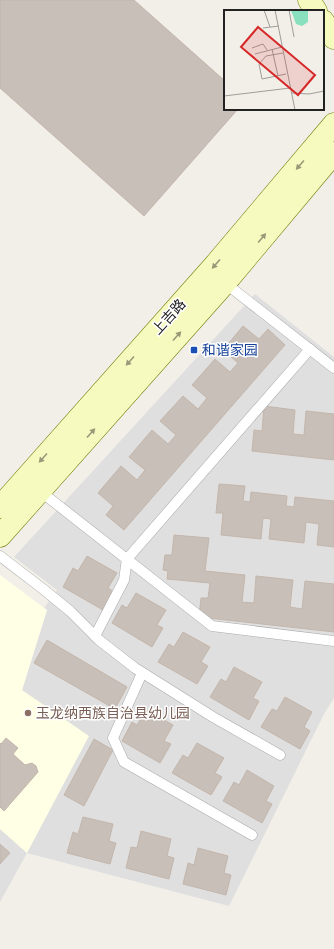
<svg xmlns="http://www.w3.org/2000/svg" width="334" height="949" viewBox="0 0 334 949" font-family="Figtree,'Noto Sans SC',sans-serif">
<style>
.residential{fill:#e0dfdf}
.education{fill:#ffffe5}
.building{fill:#c7bfb8;stroke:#c4b6ab}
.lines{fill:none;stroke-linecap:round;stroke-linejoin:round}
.lane-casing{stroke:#a9a9a9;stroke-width:11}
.secondary-casing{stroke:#707d05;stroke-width:23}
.lane{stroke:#fff;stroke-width:10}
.secondary{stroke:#f7fabf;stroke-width:22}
.oneway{fill:#979978}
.transit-dot{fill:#1a4fb4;stroke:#fff;stroke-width:1.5}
.education-dot{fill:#8d6e63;stroke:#fff;stroke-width:1.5}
.labels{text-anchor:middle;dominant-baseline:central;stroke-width:3;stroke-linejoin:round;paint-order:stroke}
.street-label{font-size:14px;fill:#222;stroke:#fff}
.transit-label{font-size:14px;fill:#164399;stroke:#fff;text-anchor:start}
.education-label{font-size:14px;fill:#785e54;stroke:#fff;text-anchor:start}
.inset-road{fill:none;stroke:#9f9d99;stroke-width:1}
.view{fill:#d62828;fill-opacity:0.15;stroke:#d62828;stroke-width:2}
.inset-edge{fill:none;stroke:#222;stroke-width:2}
</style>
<rect width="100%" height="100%" fill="#f2efe9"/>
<!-- residential -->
<path class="residential" d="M255,294L334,357V698L324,714L229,906L27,853L0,902V829L27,853L22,690L47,610L44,608L57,590L14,557Z"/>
<!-- education -->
<path class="education" d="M0,575L47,610L22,690L89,736L27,853L0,829Z"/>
<!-- building -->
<g class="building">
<path d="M0,0H134L225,81V109H238L144,216L0,88Z"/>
<path d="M243,326L259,339L268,329L285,345L124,530L106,515L113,506L98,493L121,466L137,480L145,470L129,457L152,430L168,444L176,435L160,421L183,396L198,409L207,398L192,385L215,359L230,372L238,363L223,350Z"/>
<path d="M264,406L295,410L293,434L304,435L306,411L334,414V460L252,451L254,430L262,431Z"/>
<path d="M219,484L245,486L243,501L250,502L251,492L287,496L286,506L294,507L295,497L334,501V547L317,545L319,524L306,522L304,543L269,539L271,519L263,518L261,539L221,535L223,513H216Z"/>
<path d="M174,535L209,538L205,571L245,575L242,602L254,603L256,576L293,580L290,607L302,609L305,581L334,584V632L199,617L201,598H208L210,583L167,579L168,571L163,570L165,555H172Z"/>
<path d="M87,556L117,573L108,588L114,592L103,610L63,587L73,568L78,571Z"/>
<path d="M136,593L166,610L157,625L163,628L152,647L112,623L122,605L127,608Z"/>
<path d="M183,632L210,647L201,662L208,666L197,684L158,662L169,644L174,647Z"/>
<path d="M47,640L127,687L115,709L34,663Z"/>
<path d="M234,667L262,682L253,698L259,701L249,720L210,697L221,679L226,682Z"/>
<path d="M285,697L312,712L304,727L310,731L300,749L261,727L272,709L277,711Z"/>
<path d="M146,710L173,725L164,741L171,744L160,763L122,741L132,722L137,725Z"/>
<path d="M6,738L18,748L13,754L25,765L32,763L36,766L38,772L4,811L0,807V743L1,744Z"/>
<path d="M94,739L113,750L84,806L64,795Z"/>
<path d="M197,743L224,758L215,773L222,777L211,795L172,773L183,755L188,758Z"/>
<path d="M247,770L274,786L266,801L272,804L262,823L223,801L234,782L239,785Z"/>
<path d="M83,817L113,824L109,841L116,843L110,864L67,853L73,832L78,834Z"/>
<path d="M141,831L171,839L167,856L174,858L169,879L126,868L131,847L137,848Z"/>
<path d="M0,844L10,853L0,864Z"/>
<path d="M198,848L228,856L224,873L231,875L226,895L183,884L188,863L194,865Z"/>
</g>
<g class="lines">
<defs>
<g id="lane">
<path d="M225,283L334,368"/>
<path d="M40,491L212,626L334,641"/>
<path d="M0,556L43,589L70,611L99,640L135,668L213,717L280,755"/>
<path d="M95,636L124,580L127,559L310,349"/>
<path d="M142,673L113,738L124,762L252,835"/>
</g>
<g id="secondary">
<path d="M309,0L316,11"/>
<path d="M323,21L334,38"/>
<path d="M0,507L214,266L334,124"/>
<path d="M0,536L225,283L334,153"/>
</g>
</defs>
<!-- lane casing -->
<use href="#lane" class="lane-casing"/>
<!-- secondary casing -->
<use href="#secondary" class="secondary-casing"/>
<!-- lane -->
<use href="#lane" class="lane"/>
<!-- secondary -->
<use href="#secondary" class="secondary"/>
</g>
<!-- one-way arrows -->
<defs><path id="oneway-solid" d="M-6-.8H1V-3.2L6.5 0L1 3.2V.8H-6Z"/></defs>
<g class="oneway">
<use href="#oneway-solid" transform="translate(300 165) rotate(131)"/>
<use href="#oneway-solid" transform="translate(262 238) rotate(-50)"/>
<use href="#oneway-solid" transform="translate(216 264) rotate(131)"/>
<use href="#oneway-solid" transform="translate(177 336) rotate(-48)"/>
<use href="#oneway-solid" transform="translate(130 361) rotate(132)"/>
<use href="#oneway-solid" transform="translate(91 433) rotate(-48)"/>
<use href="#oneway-solid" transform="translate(43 458) rotate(132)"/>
</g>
<!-- markers -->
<rect class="transit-dot" x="190" y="346" width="8" height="8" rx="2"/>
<circle class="education-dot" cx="28" cy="713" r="4"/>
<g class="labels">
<!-- street labels -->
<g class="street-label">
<text transform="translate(169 317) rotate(-48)">上吉路</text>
</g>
<!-- transit labels -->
<g class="transit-label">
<text x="202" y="350">和谐家园</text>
</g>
<!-- education labels -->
<g class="education-label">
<text x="36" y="713">玉龙纳西族自治县幼儿园</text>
</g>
</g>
<!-- overview -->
<g transform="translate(224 10)">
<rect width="100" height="100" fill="#f2efe9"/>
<path d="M67,0H84V12L78,16L72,14Z" fill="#88e0be"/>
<path class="inset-road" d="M40,0L46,17M51,0L71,100M65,0L70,27M39,18L55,16M28,38L39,34L43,40M48,39L54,66M59,43L42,46L35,54L38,69L62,64M31,44L58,37M68,83L85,84L100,81M0,86L66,78"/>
<path class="view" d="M34,17L91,65L74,85L17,37Z"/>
<rect width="100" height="100" class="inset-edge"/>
</g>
</svg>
